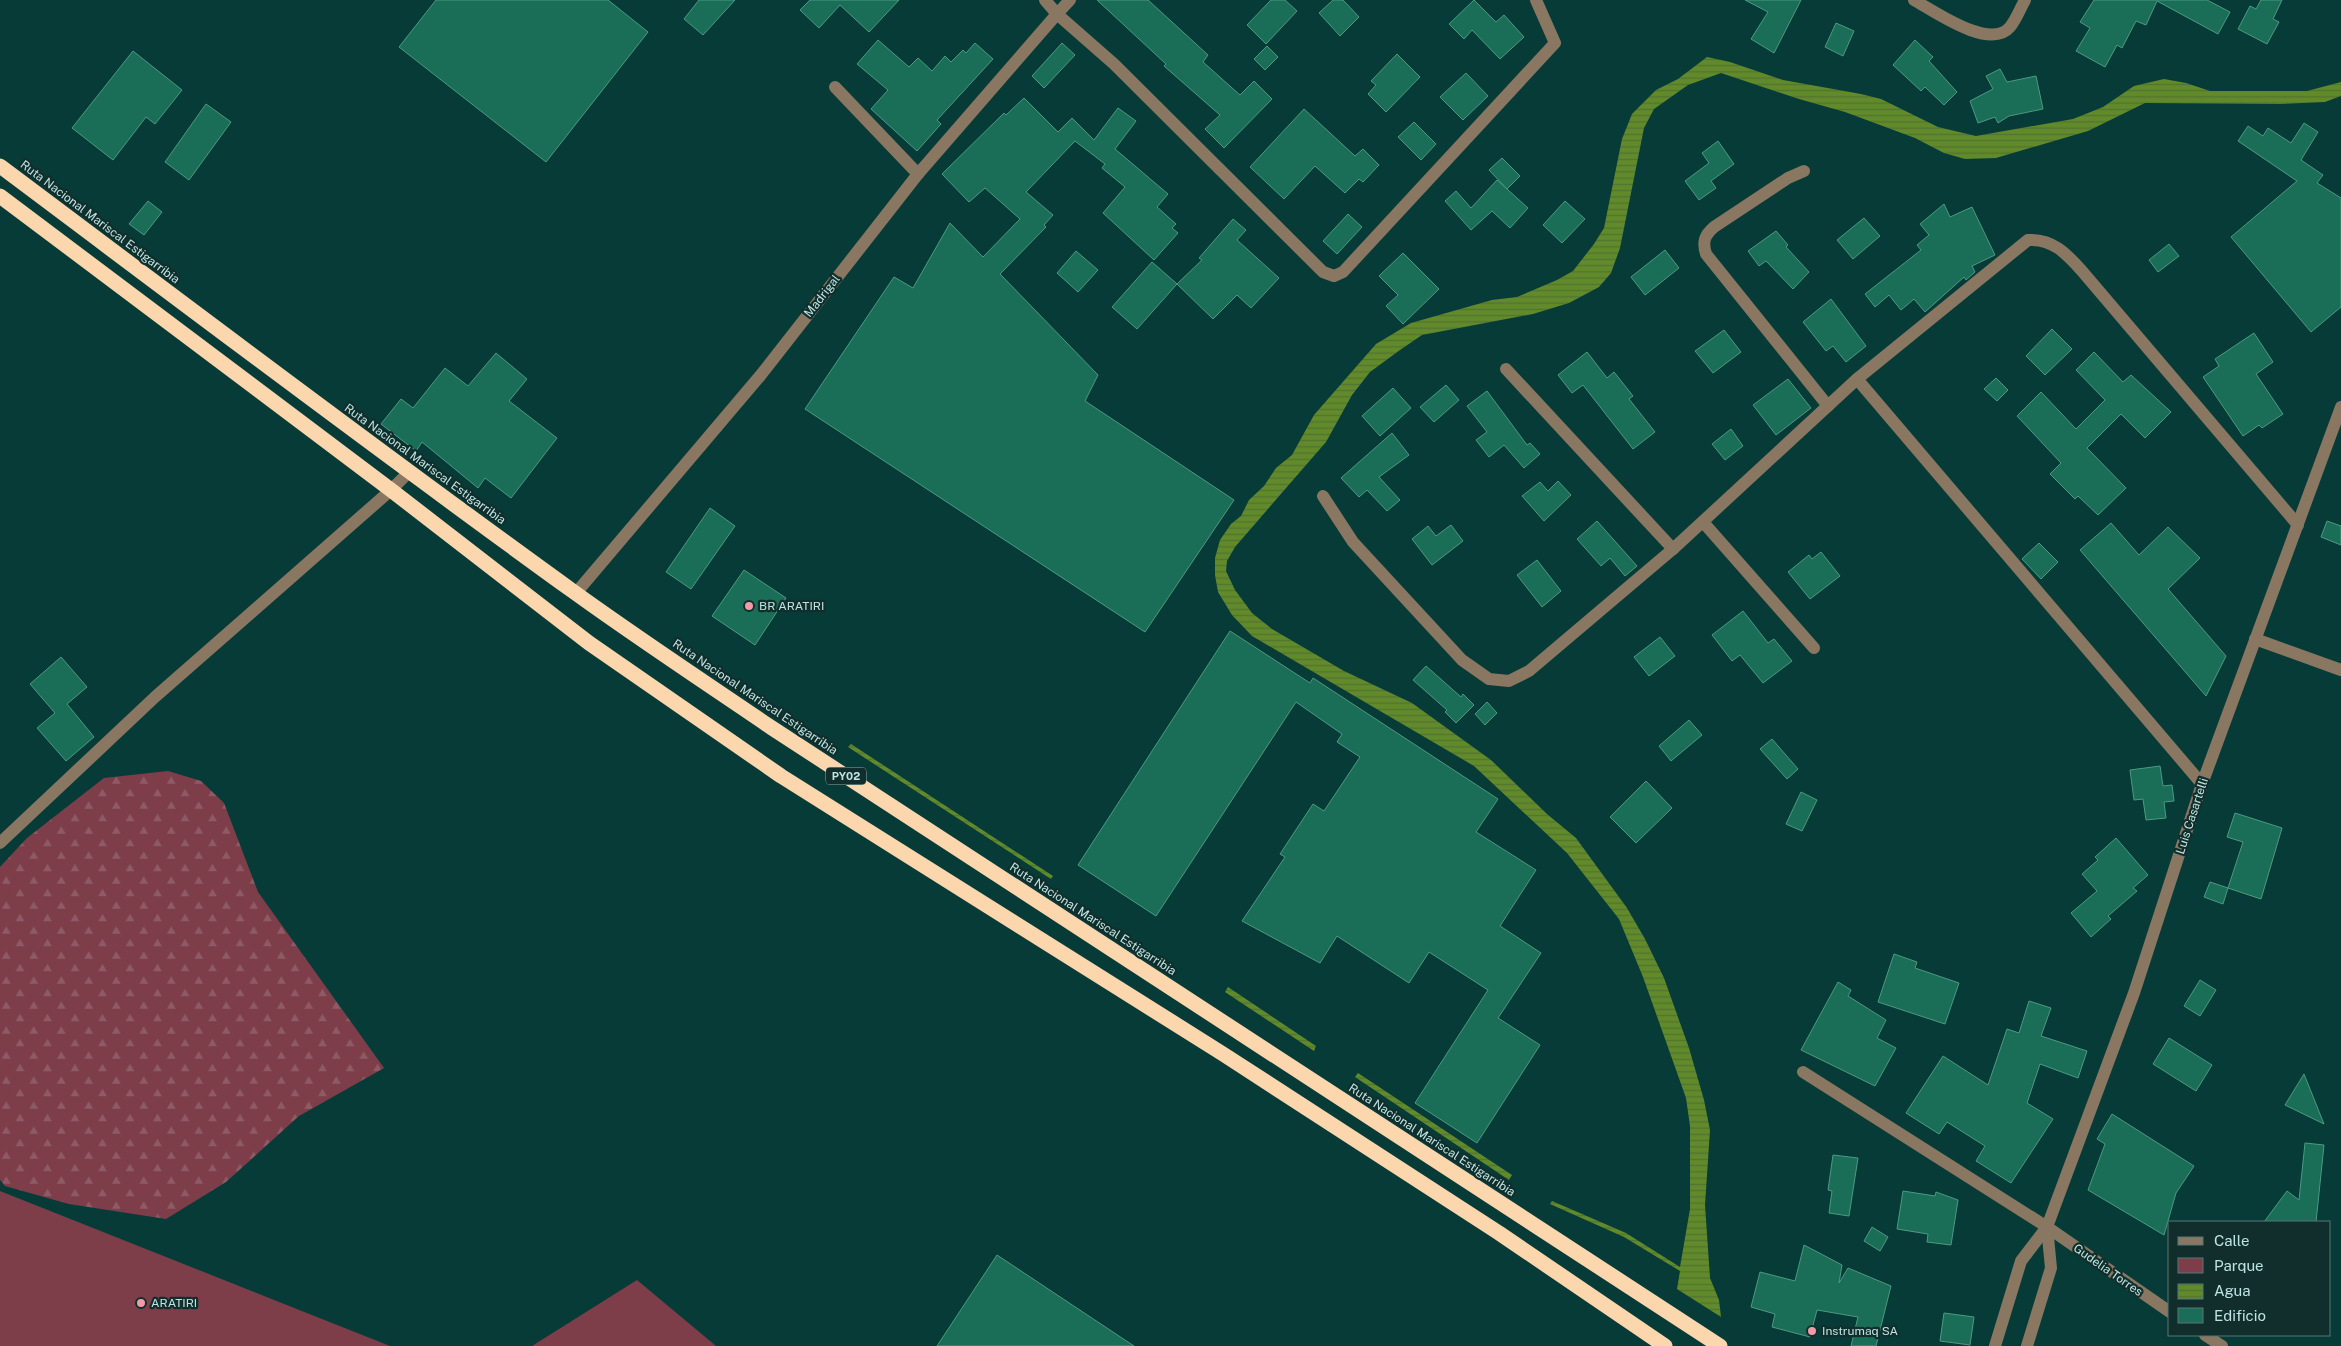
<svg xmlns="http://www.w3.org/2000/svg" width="2341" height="1346" viewBox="0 0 2341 1346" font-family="'Public Sans',sans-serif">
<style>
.green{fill:#7d3e4a}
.forest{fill:url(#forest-firs)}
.water{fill:url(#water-rules)}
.building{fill:#1a6d56;stroke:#4d9a81}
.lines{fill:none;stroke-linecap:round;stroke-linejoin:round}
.minor{stroke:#897762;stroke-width:12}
.highway{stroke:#fcd6ad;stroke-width:15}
.poi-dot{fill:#f39aa8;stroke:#122e2c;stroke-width:2}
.labels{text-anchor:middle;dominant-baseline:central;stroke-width:4.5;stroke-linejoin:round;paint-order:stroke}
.shield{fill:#122e2c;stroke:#89aeab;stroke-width:1}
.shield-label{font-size:11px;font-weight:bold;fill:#bce5e1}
.street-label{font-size:12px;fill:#bce5e1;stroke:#122e2c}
.poi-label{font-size:12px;fill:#bce5e1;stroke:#122e2c;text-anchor:start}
</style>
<defs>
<pattern id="forest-firs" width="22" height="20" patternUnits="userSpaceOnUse" patternTransform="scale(1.25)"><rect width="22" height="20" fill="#7d3e4a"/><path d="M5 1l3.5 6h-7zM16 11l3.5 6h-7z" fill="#8e5a64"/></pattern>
<pattern id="water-rules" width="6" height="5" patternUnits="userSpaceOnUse" patternTransform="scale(1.25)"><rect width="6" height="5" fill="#618a2a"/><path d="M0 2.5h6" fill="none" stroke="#537233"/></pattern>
</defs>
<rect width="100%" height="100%" fill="#073b38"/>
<!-- green -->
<g class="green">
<path d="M0,1191L390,1346H0Z"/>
<path d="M637,1280L716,1346H532Z"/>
</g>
<!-- forest -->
<path class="forest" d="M168,771L201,781L224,803L258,892L384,1068L299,1116L226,1182L166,1219L69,1204L5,1186L0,1180V867L27,838L104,778Z"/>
<!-- water -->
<g class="water">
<path d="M1707,57L1730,62L1783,80L1861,94L1881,99L1938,127L1976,136L2073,119L2103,107L2134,86L2164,79L2186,83L2210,91H2307L2341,82V96L2325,102L2281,104L2145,103L2088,131L1996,158L1965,159L1944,153L1915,138L1845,112L1799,99L1721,73L1688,85L1654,109L1644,128L1620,248L1611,273L1599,287L1569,303L1533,314L1422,335L1400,350L1370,372L1352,395L1326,442L1235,547L1227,561L1226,571L1235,590L1252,613L1272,629L1344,671L1412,703L1491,760L1547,814L1576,838L1627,908L1645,939L1664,978L1689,1048L1704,1100L1710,1130L1705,1205L1710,1278L1719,1300L1721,1317L1677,1289L1680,1271L1624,1237L1550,1204L1552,1201L1626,1233L1680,1267L1690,1209V1126L1686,1098L1643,977L1619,919L1567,853L1474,766L1252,636L1232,615L1218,592L1215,575V558L1220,540L1231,524L1241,516L1249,500L1264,486L1276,468L1292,455L1314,415L1376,344L1411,323L1492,300L1517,297L1557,280L1573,271L1594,244L1604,228L1622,139L1632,114L1656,90L1678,79Z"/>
<path d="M851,744L1053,876L1051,879L848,747Z"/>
<path d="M1228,987L1316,1046L1314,1051L1225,992Z"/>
<path d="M1358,1073L1512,1175L1509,1180L1355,1077Z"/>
</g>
<!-- building -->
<g class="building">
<path d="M436,0H608L648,32L546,162L399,47Z"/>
<path d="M699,0H735L703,35L684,19Z"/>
<path d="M810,0H899L869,32L840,5L819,28L800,10Z"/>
<path d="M1097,0H1148L1208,55L1203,62L1240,95L1254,81L1272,99L1224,148L1205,129L1220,115L1164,66L1166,64Z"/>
<path d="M1271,0H1285L1297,11L1266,44L1247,25Z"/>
<path d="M1333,0H1343L1359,17L1340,36L1319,13Z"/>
<path d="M1474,0L1496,22L1504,15L1524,37L1500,59L1472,30L1464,39L1449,24Z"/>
<path d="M1745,0H1801L1774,53L1751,39L1768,12Z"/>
<path d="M2094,0H2207L2230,12L2218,34L2157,1L2146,25L2136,21L2122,48L2117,45L2105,67L2076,51L2090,28L2080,22Z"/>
<path d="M2261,0H2282L2273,19L2279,22L2267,44L2238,29L2250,6L2256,9Z"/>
<path d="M1836,23L1854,31L1843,56L1825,47Z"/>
<path d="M878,40L909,67L918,58L932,71L945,56L951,62L963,50L966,53L975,43L993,59L937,120L941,124L917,151L871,109L888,90L857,64Z"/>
<path d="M1915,40L1933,57L1929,61L1957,92L1944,105L1925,87L1921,91L1893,65Z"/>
<path d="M1062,43L1075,55L1044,88L1032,76Z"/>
<path d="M1267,46L1278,57L1265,70L1254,59Z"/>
<path d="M133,51L182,90L155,124L146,117L113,160L72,128Z"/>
<path d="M1397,54L1420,77L1386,112L1368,94L1376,85L1371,81Z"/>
<path d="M2000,69L2007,82L2036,76L2043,109L2009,116L1998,123L1995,117L1978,123L1970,101L1993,89L1986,76Z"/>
<path d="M1466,73L1488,96L1463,120L1440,97Z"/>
<path d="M1024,98L1058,132L1072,118L1094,140L1118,108L1136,121L1115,149L1168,194L1157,207L1176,224L1172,228L1178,233L1154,260L1103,213L1125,187L1102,168L1105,164L1075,141L1026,192L1053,215L1044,225L1046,227L1000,274L1098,375L1085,401L1234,500L1145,632L805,409L894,277L913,288L950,223L983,257L1020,219L985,188L969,202L942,174L1004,113L1006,115Z"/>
<path d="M206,104L231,122L189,180L165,162Z"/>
<path d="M1304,109L1355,156L1363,149L1379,165L1363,182L1359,179L1345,193L1315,166L1284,199L1250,167Z"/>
<path d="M1414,122L1436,144L1421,160L1398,137Z"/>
<path d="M2304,123L2318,132L2301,160L2323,175L2317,183L2341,198V307L2311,332L2231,237L2297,181L2238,141L2248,126L2263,136L2268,128L2291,143Z"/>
<path d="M1718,141L1734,164L1711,181L1716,188L1699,200L1685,181L1709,163L1702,153Z"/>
<path d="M1502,158L1520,176L1507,189L1489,170Z"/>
<path d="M1497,180L1528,208L1510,228L1492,211L1471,230L1445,201L1456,191L1471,208Z"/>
<path d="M148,201L162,212L144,235L129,224Z"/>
<path d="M1565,201L1585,219L1562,243L1543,225Z"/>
<path d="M1944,204L1950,217L1972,207L1995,255L1972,266L1975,272L1966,280L1964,277L1925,312L1914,299L1901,310L1889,295L1875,307L1865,294L1921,250L1917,245L1929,235L1920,224Z"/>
<path d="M1348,214L1362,227L1337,254L1323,241Z"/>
<path d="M1864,218L1880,236L1853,259L1837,240Z"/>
<path d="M1233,219L1246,230L1237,240L1279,278L1251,308L1237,295L1213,319L1177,284L1202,260L1199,258Z"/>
<path d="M1776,231L1788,245L1786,247L1809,272L1793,289L1766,261L1759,266L1748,251Z"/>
<path d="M2169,244L2179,256L2158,272L2149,260Z"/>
<path d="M1665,250L1679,268L1645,295L1631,277Z"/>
<path d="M1076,251L1098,270L1078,292L1057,273Z"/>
<path d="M1403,253L1439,289L1403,324L1386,306L1398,295L1379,276Z"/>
<path d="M1152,262L1177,284L1137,329L1112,307Z"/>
<path d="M1831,299L1866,346L1846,362L1833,346L1826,351L1803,322Z"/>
<path d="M2052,329L2072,349L2045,375L2026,356Z"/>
<path d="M1724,330L1741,352L1713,373L1695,351Z"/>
<path d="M2254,333L2273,362L2256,374L2283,414L2262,428L2259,425L2243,436L2203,377L2219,366L2215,359Z"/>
<path d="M1587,352L1607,378L1614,372L1633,396L1629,399L1655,432L1633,449L1583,385L1572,393L1558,375Z"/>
<path d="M2094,352L2123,382L2131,375L2171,412L2145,438L2121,414L2087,448L2126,488L2098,515L2078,496L2075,499L2050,474L2061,463L2017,416L2041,392L2076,429L2105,400L2076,370Z"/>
<path d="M496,353L527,379L509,401L557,438L511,498L485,478L478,488L422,442L416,451L381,424L401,399L413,408L445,368L468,386Z"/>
<path d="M1996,378L2008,390L1997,401L1984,389Z"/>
<path d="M1788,379L1811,408L1776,435L1753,405Z"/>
<path d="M1446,385L1459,400L1434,422L1420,407Z"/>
<path d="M1393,388L1411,408L1380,436L1362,416Z"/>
<path d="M1487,391L1527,445L1530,443L1540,454L1524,468L1504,445L1489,457L1476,440L1487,432L1467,406Z"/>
<path d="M1731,429L1743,446L1725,460L1712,444Z"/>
<path d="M1392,433L1409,455L1379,477L1400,500L1387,511L1367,490L1359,497L1341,478Z"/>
<path d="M1558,481L1571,495L1544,521L1522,496L1540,482L1548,491Z"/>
<path d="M710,508L735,526L691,589L666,572Z"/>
<path d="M1597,521L1637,566L1625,576L1610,558L1601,566L1577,539Z"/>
<path d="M2327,521L2341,526V545L2321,537Z"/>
<path d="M2111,523L2139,555L2168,527L2200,558L2168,589L2226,656L2206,696L2080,550Z"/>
<path d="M1451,525L1463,541L1432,565L1412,539L1428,526L1436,536Z"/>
<path d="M2039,543L2058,562L2041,579L2022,559Z"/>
<path d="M1821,552L1840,576L1810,599L1788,572L1809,555L1812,559Z"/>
<path d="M1537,560L1561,591L1542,607L1517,575Z"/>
<path d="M744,570L786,598L755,645L712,616Z"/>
<path d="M1743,611L1768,643L1774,639L1792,661L1763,683L1740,655L1732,661L1712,635Z"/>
<path d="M1230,631L1310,683L1313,678L1498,799L1476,832L1536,870L1500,926L1541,953L1498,1018L1540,1045L1477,1143L1415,1103L1488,990L1429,952L1409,983L1337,936L1320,963L1242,921L1285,857L1280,854L1313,804L1324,811L1360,757L1337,742L1342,734L1296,702L1156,916L1078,865Z"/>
<path d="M1660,637L1675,656L1649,676L1634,657Z"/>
<path d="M61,657L87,687L67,704L94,737L66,761L37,728L55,713L30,684Z"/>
<path d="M1426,666L1461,697L1463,694L1474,705L1456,723L1445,712L1447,710L1413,680Z"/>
<path d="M1487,702L1497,713L1485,725L1475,714Z"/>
<path d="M1689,720L1702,735L1671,761L1659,746Z"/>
<path d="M1772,739L1798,769L1787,779L1760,749Z"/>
<path d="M2160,766L2163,786L2172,785L2174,801L2164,802L2166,818L2146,820L2143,799L2134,800L2130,770Z"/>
<path d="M1646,781L1672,808L1636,843L1610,817Z"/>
<path d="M1801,792L1817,800L1802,831L1786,824Z"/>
<path d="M2235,813L2282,828L2261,899L2228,888L2243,842L2227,837Z"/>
<path d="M2116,838L2148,875L2133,888L2137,891L2108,916L2111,919L2091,937L2071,913L2097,891L2082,874L2098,860L2095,857Z"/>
<path d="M2210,882L2228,888L2223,904L2204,897Z"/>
<path d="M1894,954L1917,962L1915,968L1959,983L1945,1024L1878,1002Z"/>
<path d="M2200,980L2216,990L2200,1016L2184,1006Z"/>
<path d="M1838,982L1851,990L1848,996L1886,1020L1877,1038L1896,1048L1875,1086L1801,1050Z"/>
<path d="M2029,1001L2051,1008L2041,1036L2087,1051L2078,1078L2040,1064L2027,1103L2053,1119L2011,1183L1976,1161L1985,1146L1947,1122L1939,1134L1906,1113L1943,1056L1988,1085L2007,1029L2019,1033Z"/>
<path d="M2169,1038L2212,1065L2196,1091L2153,1064Z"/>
<path d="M2304,1074L2324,1124L2285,1105Z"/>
<path d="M2112,1114L2194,1166L2176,1193L2164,1235L2088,1190L2105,1144L2097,1139Z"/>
<path d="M2305,1143L2324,1145L2316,1222H2264L2287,1191L2299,1200Z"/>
<path d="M1833,1155L1858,1158L1849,1216L1829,1213L1832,1191L1828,1190Z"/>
<path d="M1903,1191L1935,1196L1936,1192L1958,1200L1951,1245L1927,1242L1928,1234L1897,1229Z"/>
<path d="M1872,1227L1888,1237L1880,1251L1864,1241Z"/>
<path d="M1804,1245L1842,1265L1839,1283L1848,1268L1891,1286L1876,1346H1851L1858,1317L1817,1310L1810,1337L1772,1327L1775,1314L1751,1307L1760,1272L1795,1281Z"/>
<path d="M997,1255L1134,1346H937Z"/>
<path d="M1944,1313L1974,1317L1970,1345L1940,1341Z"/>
</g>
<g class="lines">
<!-- minor -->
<g class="minor">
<path d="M1070,0L1057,14L1114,64L1323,272L1334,276L1343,272L1555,43L1536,0"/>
<path d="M1914,0C1934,11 1990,51 2010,27C2016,20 2020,9 2025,0"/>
<path d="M835,87L918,174"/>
<path d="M1804,171L1788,178L1714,227C1705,235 1702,241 1706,254L1828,406"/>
<path d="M1506,369L1673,549"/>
<path d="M1857,379L2202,784"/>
<path d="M1323,496L1353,542L1462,660L1489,679L1509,681L1529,671L1673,549L1857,379L2028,240C2053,239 2066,253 2082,271L2298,525"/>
<path d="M1703,522L1814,648"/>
<path d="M576,593L760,376L918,174L1057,14L1045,0"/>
<path d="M2255,639L2341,670"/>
<path d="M0,843L155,697L391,490L410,471"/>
<path d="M1803,1072L2047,1227L2170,1312"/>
<path d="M2205,1335L2222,1346"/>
<path d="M1995,1346L2021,1261L2047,1227L2134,993L2202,784L2341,407"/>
<path d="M2027,1346L2051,1268L2047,1227"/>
</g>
<!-- highway -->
<g class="highway">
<path d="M0,166C191,309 381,453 574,592C639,639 706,683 772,728L1720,1346"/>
<path d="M0,196L391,490L589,643L781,776L1223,1054L1499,1233L1665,1346"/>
</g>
</g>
<!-- markers -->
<g class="poi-dot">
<circle cx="749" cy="606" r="5"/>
<circle cx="141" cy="1303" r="5"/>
<circle cx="1812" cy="1331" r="5"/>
</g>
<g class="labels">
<!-- shield labels -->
<rect class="shield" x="826" y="767.5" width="40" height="17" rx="4"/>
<g class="shield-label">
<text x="846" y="776">PY02</text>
</g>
<!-- street labels -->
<g class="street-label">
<text transform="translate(100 222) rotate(37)">Ruta Nacional Mariscal Estigarribia</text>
<text transform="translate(822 296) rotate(-52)">Madrigal</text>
<text transform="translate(425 464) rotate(36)">Ruta Nacional Mariscal Estigarribia</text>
<text transform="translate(755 697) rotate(34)">Ruta Nacional Mariscal Estigarribia</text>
<text transform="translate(2192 816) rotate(-72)">Luis Casartelli</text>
<text transform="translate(1093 919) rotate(33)">Ruta Nacional Mariscal Estigarribia</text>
<text transform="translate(1432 1140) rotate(33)">Ruta Nacional Mariscal Estigarribia</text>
<text transform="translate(2108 1270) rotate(35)">Gudelia Torres</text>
</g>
<!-- poi labels -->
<g class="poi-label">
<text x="759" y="606">BR ARATIRI</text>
<text x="151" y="1303">ARATIRI</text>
<text x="1822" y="1331">Instrumaq SA</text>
</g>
</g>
<!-- legend -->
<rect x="2168" y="1221" width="162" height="115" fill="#122e2c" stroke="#567774"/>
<rect x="2178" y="1237" width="25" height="8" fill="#897762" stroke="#567774"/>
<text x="2214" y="1246" font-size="15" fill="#bce5e1">Calle</text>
<rect x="2178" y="1258" width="25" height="15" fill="#7d3e4a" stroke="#567774"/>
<text x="2214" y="1271" font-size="15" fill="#bce5e1">Parque</text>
<rect x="2178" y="1284" width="25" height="15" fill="url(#water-rules)" stroke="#567774"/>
<text x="2214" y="1296" font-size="15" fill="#bce5e1">Agua</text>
<rect x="2178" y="1308" width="25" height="15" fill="#1a6d56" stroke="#567774"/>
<text x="2214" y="1321" font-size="15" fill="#bce5e1">Edificio</text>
</svg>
